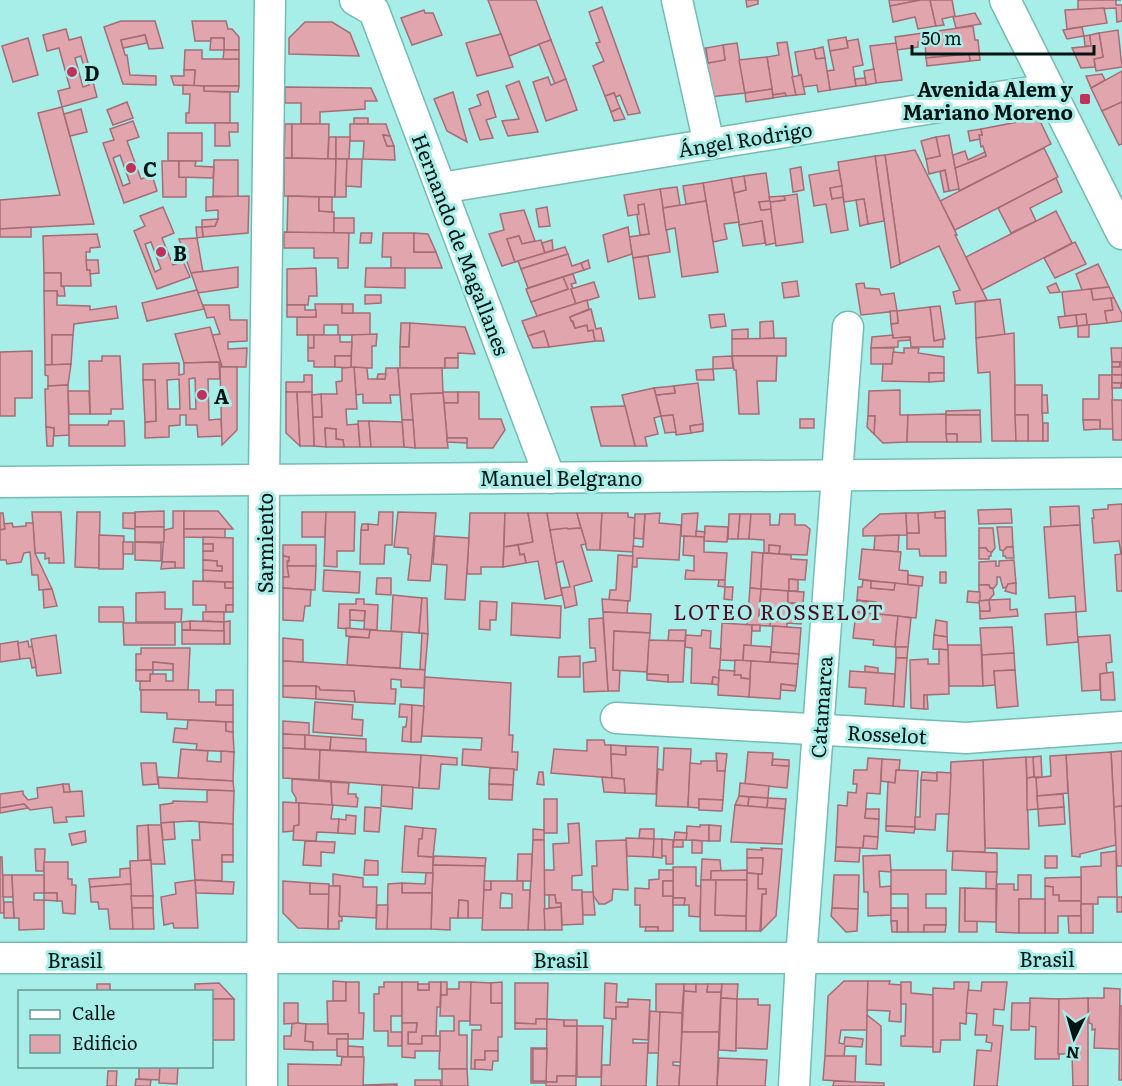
<svg xmlns="http://www.w3.org/2000/svg" width="1122" height="1086" viewBox="0 0 1122 1086" font-family="Literata,serif">
<style>
.building{fill:#e1a5ae;stroke:#a46d76;stroke-width:1.5;fill-rule:evenodd}
.lines{fill:none;stroke-linecap:round;stroke-linejoin:round}
.minor-casing{stroke:#75bbb5;stroke-width:33}
.minor{stroke:#fff;stroke-width:30}
.poi-dot{fill:#c1325b;stroke:#a7eee8;stroke-width:2}
.labels{text-anchor:middle;dominant-baseline:central;stroke-width:6;stroke-linejoin:round;paint-order:stroke}
.poi-label{font-size:20px;font-weight:bold;fill:#001413;stroke:#a7eee8;text-anchor:start}
.street-label{font-size:20px;fill:#001413;stroke:#a7eee8}
.neighbourhood-label{font-size:21px;letter-spacing:1.5px;fill:#4f091f;stroke:#a7eee8}
</style>
<rect width="100%" height="100%" fill="#a7eee8"/>
<!-- building -->
<g class="building">
<path d="M488,0H536L551,40L509,56Z"/>
<path d="M746,0H758V4L747,7Z"/>
<path d="M889,0H921L890,6Z"/>
<path d="M921,0H930L936,26L918,29L915,17L893,22L890,6Z"/>
<path d="M930,0H952L955,16L942,19L944,25L936,26Z"/>
<path d="M1078,0H1121H1116V5H1122V21L1117,22L1116,8L1078,10Z"/>
<path d="M602,7L614,40L640,113L628,115L620,95L616,97L614,93L605,96L593,66L604,61L596,43L600,42L589,12Z"/>
<path d="M1104,8L1107,23L1067,29L1065,10Z"/>
<path d="M424,10L425,13H433L442,35L412,45L401,18Z"/>
<path d="M975,13L981,24L956,28L953,17Z"/>
<path d="M121,21H155L163,48L149,49L145,35L121,40L125,55H127L130,75L156,76V85L123,84L104,27Z"/>
<path d="M192,21H226L228,29H232L239,37V50H224V38H211V41H195Z"/>
<path d="M305,22H332L350,33L359,56L289,54V38Z"/>
<path d="M973,26L975,40H978L980,60L970,61L969,54L926,58L925,41L918,42V47L897,50L895,37Z"/>
<path d="M1082,27L1084,36L1090,35L1091,46H1085L1084,36L1067,39L1063,30Z"/>
<path d="M66,29L69,40L81,37L97,97L62,107L58,91L70,88L59,48L47,51L43,35ZM81,56L89,85L83,87L75,58Z"/>
<path d="M1118,30L1122,67L1096,71L1094,59L1103,57L1099,33Z"/>
<path d="M1099,33L1103,57L1094,59L1095,67L1081,68L1072,48L1091,46L1090,35Z"/>
<path d="M501,34L513,67L477,76L466,43Z"/>
<path d="M145,35L147,43L123,48L121,40Z"/>
<path d="M846,37L848,48L830,51L828,40Z"/>
<path d="M28,38L38,75L13,82L2,46Z"/>
<path d="M211,38H224V50H210Z"/>
<path d="M858,39L863,65L853,67L856,86L830,90L827,71L834,70L830,51L848,48L847,41Z"/>
<path d="M551,40L566,79L555,84L539,44Z"/>
<path d="M787,42L796,95L786,96L785,93L773,95L767,57L779,55L777,43Z"/>
<path d="M737,43L745,93L709,97L697,49L706,48L708,63L725,60L723,45Z"/>
<path d="M896,43L902,80L876,83L870,46Z"/>
<path d="M723,45L725,60L708,63L706,48Z"/>
<path d="M823,47L825,58L816,59L814,49Z"/>
<path d="M814,49L816,59L825,58L830,90L818,92L817,85L803,87L801,75L799,76L795,52Z"/>
<path d="M185,50H202V59H239V86H194L195,70H184Z"/>
<path d="M224,50H239V59H223Z"/>
<path d="M969,54L970,61L927,66L926,58Z"/>
<path d="M767,57L772,89L745,93L739,60Z"/>
<path d="M874,69L876,83L866,85L864,71Z"/>
<path d="M184,70H195L194,86L174,85L171,76H184Z"/>
<path d="M1122,71V102L1102,111L1091,88Z"/>
<path d="M1102,74L1105,80L1091,88L1086,76Z"/>
<path d="M801,75L805,94L796,95L792,77Z"/>
<path d="M548,77L551,85L566,79L577,110L546,121L533,82Z"/>
<path d="M865,78L866,85L856,86L855,79Z"/>
<path d="M519,81L538,132L508,136L502,121L519,119L506,86Z"/>
<path d="M183,85L204,86V91L230,92V123H186V113H189L190,94H183Z"/>
<path d="M204,86H239L238,92L204,91Z"/>
<path d="M285,87L371,88L377,101H365V109L320,112V124H301V103H285Z"/>
<path d="M772,89L773,98L746,102L745,93Z"/>
<path d="M488,91L496,117L486,120L493,138L480,140L469,109L481,105L477,95Z"/>
<path d="M453,92L467,142L447,131L434,99Z"/>
<path d="M614,93L620,108L611,112L605,96Z"/>
<path d="M785,93L786,96L773,98V95Z"/>
<path d="M127,102L133,118L113,125L107,110Z"/>
<path d="M1122,102V144L1119,145L1102,111Z"/>
<path d="M62,107L94,224L0,229V200L60,195L38,113Z"/>
<path d="M620,108L625,119L614,121L611,112Z"/>
<path d="M81,109L87,132L70,136L64,114Z"/>
<rect x="354" y="118" width="14" height="6"/>
<path d="M1033,119L1041,123L1051,144L959,191L955,168L986,156L983,146L981,147L979,135H982L981,129Z"/>
<path d="M133,121L139,137L127,141L141,179L152,175L157,191L124,203L103,143L114,140L110,129ZM120,155L130,183L123,186L113,158Z"/>
<path d="M215,123H238V132H229L230,146H215Z"/>
<path d="M285,124H292V158H284Z"/>
<path d="M292,124H329L328,159L292,158Z"/>
<path d="M350,124H386L390,136L383,135L387,146H394L395,160L363,159L364,141H350Z"/>
<path d="M981,129L982,135H979L980,139L970,141L968,131Z"/>
<rect x="168" y="133" width="34" height="28"/>
<path d="M383,135L390,136L394,146H387Z"/>
<path d="M949,135L959,189L949,191L945,170L929,174L926,159L940,156L936,137Z"/>
<path d="M329,137H336V159H328Z"/>
<path d="M336,137H350L349,159H336Z"/>
<path d="M936,137L940,156L926,159L921,141Z"/>
<path d="M1044,148L1058,177L955,230L940,201Z"/>
<path d="M915,150L957,235H955L987,300L956,304L953,292L960,290L939,246L900,264L885,155Z"/>
<path d="M965,151L968,160L985,152L986,156L955,168L953,155Z"/>
<path d="M885,155L900,264L891,268L875,156Z"/>
<path d="M875,156L884,221L868,224L864,199L844,202L838,162Z"/>
<path d="M284,158L336,159L335,197L284,196Z"/>
<path d="M336,159H347L346,197H335Z"/>
<path d="M347,159H362L361,187L346,186Z"/>
<path d="M214,160H238V197L213,196Z"/>
<path d="M162,161H179V177H186V197H163Z"/>
<path d="M179,161H196L195,166L214,167L213,178L179,177Z"/>
<path d="M801,167L804,190L793,192L790,169Z"/>
<path d="M839,170L842,186L830,188L832,199L843,197L848,230L831,233L826,204L814,206L809,175Z"/>
<path d="M945,170L949,191L944,192L940,172Z"/>
<path d="M766,173L770,201L759,202L761,210L771,209L776,243L766,245L762,221L739,225L734,193L746,190L744,176Z"/>
<path d="M744,176L746,190L734,193L731,178Z"/>
<path d="M731,178L739,222L724,224L727,239L713,242L703,183Z"/>
<path d="M1056,178L1062,192L1030,208L1036,221L1011,233L998,208Z"/>
<path d="M703,183L706,201L686,204L683,186Z"/>
<path d="M842,186L843,197L832,199L830,188Z"/>
<path d="M677,187L680,205L663,208L660,189Z"/>
<path d="M660,189L670,252L633,258L629,237L649,234L644,204L638,205L639,214L628,216L624,195Z"/>
<path d="M797,194L803,242L776,246L770,202L785,200L784,196Z"/>
<path d="M249,196L248,233L203,237L202,227L215,226L218,219V210L206,211V197Z"/>
<path d="M288,196L319,197V211L334,212V233H287Z"/>
<path d="M784,196L785,200L770,202L769,197Z"/>
<path d="M319,197H332V212L319,211Z"/>
<path d="M864,199L868,224L860,226L856,200Z"/>
<path d="M706,201L718,272L682,277L675,228L666,230L663,208Z"/>
<path d="M770,201L771,209L761,210L759,202Z"/>
<path d="M644,204L649,234L640,235L637,215L639,214L638,205Z"/>
<path d="M163,207L174,233L162,238L173,265L183,261L190,277L157,289L134,231L145,226L140,216ZM151,242L161,269L155,272L145,244Z"/>
<path d="M547,207L550,226L539,227L536,209Z"/>
<path d="M524,210L535,241L522,244L519,236L507,239L515,262L502,266L489,234L504,230L500,214Z"/>
<path d="M1056,211L1072,243L982,290L966,257Z"/>
<rect x="334" y="218" width="20" height="15"/>
<path d="M218,219L215,226L202,227V220Z"/>
<path d="M762,221L765,243L743,246L739,225Z"/>
<path d="M31,227V237H0V229Z"/>
<path d="M196,227H202L203,237L197,238Z"/>
<path d="M628,227L632,254L608,262L603,235Z"/>
<path d="M284,232L349,233L348,268H338V258H314V248H284Z"/>
<path d="M361,233H372L371,243H360Z"/>
<path d="M383,233H414V252H436L442,268H391V257H382Z"/>
<path d="M414,233L428,234L436,252H414Z"/>
<path d="M97,234L100,247L90,248V252H86L87,270H90L91,286H61V273H44L43,236Z"/>
<path d="M519,236L522,244L541,240L545,253L515,262L507,239Z"/>
<path d="M197,238L203,272L191,273L179,239Z"/>
<path d="M552,240L553,250L545,253L542,243Z"/>
<path d="M1075,242L1086,264L1055,278L1044,258Z"/>
<path d="M565,247L568,254L521,269L518,261Z"/>
<path d="M568,254L572,266L581,263L584,270L528,288L521,269Z"/>
<path d="M648,256L655,297L639,299L633,258Z"/>
<path d="M86,260H98L99,273L90,274V270H87Z"/>
<path d="M588,260L590,268L584,270L581,263Z"/>
<path d="M1098,264L1109,287L1082,290L1076,274Z"/>
<path d="M238,267V287L198,293L191,273Z"/>
<path d="M316,268L317,296H309L308,305H287V269Z"/>
<path d="M366,268H405V288L365,287Z"/>
<path d="M44,273H61V286L64,287L65,296H58L57,291H44Z"/>
<path d="M573,274L576,283L571,284L573,288L571,289L576,304L537,316L531,302L568,289L563,277Z"/>
<path d="M563,277L568,289L531,302L526,289Z"/>
<path d="M797,281L799,296L784,298L782,283Z"/>
<path d="M594,282L599,297L576,304L571,289Z"/>
<path d="M864,283L865,288L879,289L881,295L894,293L897,311L861,315L856,284Z"/>
<path d="M1056,283L1060,292L1050,293L1047,287Z"/>
<path d="M1109,287L1114,298L1093,300L1091,289Z"/>
<path d="M1091,289L1093,300L1111,298L1113,310L1105,311L1107,323L1087,325L1086,314L1065,316L1062,292Z"/>
<path d="M197,290L204,309L147,321L142,303Z"/>
<path d="M44,291H57V305L90,306V310L116,306L118,318L74,324L73,335H52V365H45Z"/>
<path d="M365,295H381V303L365,304Z"/>
<path d="M1111,298H1114L1122,314V321L1107,323L1105,311L1113,310Z"/>
<path d="M1000,299L1005,335L976,338L975,302Z"/>
<path d="M587,300L589,309L570,317L575,328L587,325L588,331L593,330L595,341L549,347L544,331L528,336L522,321Z"/>
<path d="M315,304H342V313H370V335H338V325H324V335H297V317H316Z"/>
<rect x="342" y="304" width="11" height="9"/>
<path d="M203,305H229L230,320H247V341L228,342V349L247,348L246,367H222L212,335L220,334L214,317L207,318Z"/>
<path d="M287,305H305V310H316V317H287Z"/>
<path d="M940,306L945,339L934,341L930,307Z"/>
<path d="M930,307L934,341L943,339V347H911L910,337L893,338L891,324L898,323L897,311Z"/>
<path d="M591,309L596,329L601,328L604,341H595L593,330L588,331L587,325L575,328L573,321H571L570,317Z"/>
<path d="M890,311H897L898,323L891,324Z"/>
<path d="M724,314L726,326L711,328L709,315Z"/>
<path d="M1086,314L1087,325L1077,326L1076,315Z"/>
<path d="M1076,315L1077,326L1060,328L1058,317Z"/>
<path d="M773,321L774,338L760,339V322Z"/>
<path d="M401,323H410L409,347H400Z"/>
<path d="M410,323L465,327L475,354L458,353V358H445V368H400V347H409Z"/>
<path d="M1087,325H1089V337H1078V326Z"/>
<path d="M210,327L222,367H220L219,362L184,363L175,334Z"/>
<path d="M748,329V339H732V330Z"/>
<path d="M544,331L549,347L533,348L528,336Z"/>
<path d="M1014,333L1016,441H992L990,372L978,373L976,338Z"/>
<path d="M377,334L376,346H372V368H351L352,335Z"/>
<path d="M52,335H73L71,364L52,365Z"/>
<rect x="308" y="335" width="6" height="13"/>
<path d="M314,335H340V342H352L351,356H335V367H314V361H308V348H314Z"/>
<path d="M893,335V338L910,337V340L898,341V347L871,348L872,337Z"/>
<path d="M786,338V356H732V339Z"/>
<path d="M871,348H894L892,364H871Z"/>
<path d="M904,348H919L918,353L944,357V373H929V382L882,381L883,364H892L893,352L904,353Z"/>
<path d="M1111,348H1122V362H1112Z"/>
<path d="M32,351V398H15V416H0V352Z"/>
<path d="M102,356H120L123,409H111V414H90L89,361H102Z"/>
<path d="M335,356H351V368L335,367Z"/>
<path d="M732,356L733,368L713,369V357Z"/>
<path d="M732,356H777L776,381H757L759,414H739L736,370H734Z"/>
<rect x="445" y="358" width="13" height="10"/>
<path d="M219,362L220,379H208L209,420L221,419L222,436L198,437L197,425H186V415H180V425L169,426V437L145,438V422L156,421L155,380H143V364L179,363V375L184,374V363ZM195,378L196,409H190L189,379ZM179,379L180,409H168L167,380Z"/>
<rect x="1112" y="362" width="8" height="5"/>
<path d="M1120,362H1122V375H1112V367H1120Z"/>
<path d="M71,364L68,385L48,386V376L45,375V365Z"/>
<path d="M220,367H237V430L222,445Z"/>
<path d="M354,367L367,368L368,379H385L386,368H398L400,395H390L391,403H363V394L356,395Z"/>
<path d="M354,367L357,409H346L347,425L358,424L360,447H344L343,440L336,439V429L325,428L326,447L314,446L313,417H322L321,394H337L336,382L342,381V368Z"/>
<path d="M398,368H442L443,393L411,394L413,420H402Z"/>
<path d="M713,369L714,380H697L696,370Z"/>
<path d="M929,373H944V381L929,382Z"/>
<path d="M378,374H386L385,379H377Z"/>
<path d="M304,375H312V392H286V382H304Z"/>
<path d="M1099,375H1112L1113,429H1100V420H1083V399H1099Z"/>
<path d="M1112,375H1122V388L1121,383H1112Z"/>
<path d="M143,380H155L156,421L145,422Z"/>
<path d="M698,383L703,424L690,426L691,433L676,435L673,415L661,416L656,395L675,393L674,386Z"/>
<rect x="1112" y="383" width="9" height="5"/>
<path d="M68,385L69,435L54,436V428L46,427L45,389H48V386Z"/>
<path d="M1015,385H1042L1043,441H1028V415H1015Z"/>
<path d="M674,386L675,393L656,395L654,388Z"/>
<path d="M654,388L661,416L654,418L658,434L645,437L647,446H635L622,395Z"/>
<path d="M900,390V415H908L907,442L883,443L874,434L875,416H868L869,391Z"/>
<path d="M68,391H89L90,414H69Z"/>
<path d="M286,392H297L300,446L286,433Z"/>
<path d="M297,392H312L314,446H300Z"/>
<path d="M443,392H458V403H444Z"/>
<path d="M458,392H479V419H501L505,430L493,448H467V438H447L444,403H458Z"/>
<path d="M443,393L448,448H415L411,394Z"/>
<path d="M321,394L322,417H313L312,395Z"/>
<path d="M1042,395H1047L1048,413H1042Z"/>
<path d="M1112,400H1122V440H1113Z"/>
<path d="M625,406L635,446H601L591,407Z"/>
<path d="M980,410V415H946V411Z"/>
<path d="M946,414L947,442H907L908,415Z"/>
<path d="M673,415L676,432L665,433L661,416Z"/>
<path d="M946,415H980L981,442H957V434H946Z"/>
<path d="M1015,415H1028V441H1016Z"/>
<path d="M868,416H875L874,434L867,427Z"/>
<rect x="800" y="419" width="14" height="9"/>
<path d="M402,420H413L415,448L404,447Z"/>
<path d="M1083,420H1100V429L1084,430Z"/>
<path d="M109,421H124L125,446H69V425H108Z"/>
<path d="M358,421H369L371,447H360Z"/>
<path d="M369,421L402,422L404,447H371Z"/>
<rect x="1043" y="423" width="5" height="18"/>
<path d="M703,424V431L691,433L690,426Z"/>
<path d="M46,427L54,428L53,446H47Z"/>
<path d="M325,428L336,429V439L343,440L344,447H326Z"/>
<path d="M946,434H957V442H947Z"/>
<path d="M447,438H467V443L447,442Z"/>
<path d="M1122,504V591H1117L1115,555L1121,554L1119,541L1094,543L1092,518H1094L1093,510L1108,509V505Z"/>
<path d="M1079,506L1080,525L1051,527L1050,507Z"/>
<path d="M1011,509L1012,523L979,524L978,510Z"/>
<path d="M164,511V527H135V512Z"/>
<path d="M173,511H184V568H175V562H162L164,530L173,528Z"/>
<path d="M184,511H218L233,529H184Z"/>
<path d="M945,511V518H935V512Z"/>
<path d="M32,512H61L64,563H49V558L45,559V553H35Z"/>
<path d="M77,512H100L99,568L75,567Z"/>
<path d="M302,512H326L325,537H302Z"/>
<path d="M326,512H355L354,551H337V567L324,566Z"/>
<path d="M379,512H393L392,545H385L384,564H360L361,530H368V524L378,525Z"/>
<path d="M398,512L436,513L430,581L408,580L411,555L408,554V548L394,547Z"/>
<path d="M935,512V518H945L946,556H920L919,549H907V533H919L918,513Z"/>
<path d="M0,513H3L5,529L0,530Z"/>
<path d="M123,513H135V529L123,528Z"/>
<path d="M470,513H505L503,567H481V574H467Z"/>
<path d="M505,513H528L533,542L504,547Z"/>
<path d="M528,513H547L562,595L545,599L538,561L526,563L524,554L520,555L518,545L533,542Z"/>
<path d="M547,513H577L581,528L550,530Z"/>
<path d="M577,513H602L600,550H587Z"/>
<path d="M602,513H628V517L635,518L633,552L600,550Z"/>
<path d="M660,513L659,523L681,525L679,560L637,558V567H632L633,546L643,547L645,514Z"/>
<path d="M698,513L696,537L681,536L682,514Z"/>
<path d="M906,513L907,535L863,536V529L880,514Z"/>
<path d="M906,513H918L919,533H907Z"/>
<path d="M635,514H645L643,539L634,538Z"/>
<path d="M729,514H740L738,539H728Z"/>
<path d="M740,514H751L749,539H738Z"/>
<path d="M751,514H770V525H779L780,514H795V525H805L810,529L807,555L779,554L780,546L769,545V553H764V540L749,539Z"/>
<path d="M12,523L13,527L26,526V523H33L35,553L52,589L39,590L38,575H32L30,552L24,553L21,562L7,564L6,560H0V530L5,529L4,524Z"/>
<path d="M362,524H368V530H361Z"/>
<path d="M1080,525L1086,611L1076,612L1075,596L1049,598L1044,527Z"/>
<path d="M705,526L728,527L727,542L704,541Z"/>
<rect x="135" y="527" width="29" height="15"/>
<path d="M997,527H1012L1013,547H1007L1004,551L1000,550Z"/>
<path d="M567,528L568,529L581,528L586,544L581,545L592,581L574,586L577,605L565,608L561,588L570,587L563,561L556,563L550,530Z"/>
<path d="M979,528H993L995,548L992,552H988L986,548H979Z"/>
<path d="M184,529H225V538L184,537Z"/>
<path d="M696,531L705,532L704,537H696Z"/>
<path d="M99,535L124,536L123,569H99Z"/>
<path d="M899,535L898,552L874,550L875,536Z"/>
<path d="M435,536L469,538L465,600L445,599L447,565L433,564Z"/>
<path d="M684,536L704,537V552L727,553L725,580L685,579L686,570L694,571V556L683,555Z"/>
<path d="M203,537L233,538V582L203,581V570L222,571V566H217V561L203,560V551H213V544H203Z"/>
<rect x="123" y="542" width="10" height="12"/>
<path d="M135,542L161,543V561L135,560Z"/>
<rect x="203" y="544" width="10" height="7"/>
<path d="M283,545H316V566H287L289,557L283,556Z"/>
<path d="M518,545L520,555L524,554L526,563L503,567L504,547Z"/>
<path d="M769,545L780,546L779,554L769,553Z"/>
<path d="M1007,547H1013L1014,558H1006L1005,556H1003V551Z"/>
<path d="M979,548H986L988,551L991,552V556H989V559H979Z"/>
<path d="M862,549L901,552L899,570L908,571V585L859,579Z"/>
<path d="M752,552L763,553L761,589L750,588Z"/>
<path d="M763,553L791,555V559L807,560L805,580L789,579V591L761,589Z"/>
<path d="M618,555L633,556L630,601L609,600L610,590H616Z"/>
<path d="M283,556L289,557V561H287L289,577H283Z"/>
<path d="M203,560L217,561V566H222V571L203,570Z"/>
<path d="M1014,560L1016,583L1008,584L1007,587L1003,588L1000,577H997V584L994,588H990L989,585H979V562L996,561V566H999V561Z"/>
<path d="M162,562H175V568L161,569Z"/>
<path d="M287,566H316L315,590L283,588V577H289Z"/>
<path d="M324,570L360,572L359,593L323,591Z"/>
<rect x="940" y="572" width="6" height="11"/>
<path d="M908,575L923,577L922,586L908,585Z"/>
<path d="M377,578H391V595L376,594Z"/>
<path d="M789,579L798,580V591H789Z"/>
<path d="M719,580H725V587L718,586Z"/>
<path d="M863,580L871,581V588L894,590L895,583L919,586L916,618L874,614L876,602L857,600L858,587H862Z"/>
<path d="M193,581L225,582V588H233V605H226V612H206V605H193Z"/>
<path d="M871,581L895,583L894,590L871,588Z"/>
<rect x="225" y="582" width="8" height="6"/>
<path d="M1016,583V594L1005,591L1008,584Z"/>
<path d="M979,585H989L990,588L993,589L994,594L989,600L979,601Z"/>
<path d="M725,587H733L732,600L724,599Z"/>
<path d="M283,588L311,590L310,606H305L303,621L283,620Z"/>
<path d="M750,588L761,589L759,617H771L770,626L747,625Z"/>
<path d="M52,589L57,606L44,608L43,590Z"/>
<path d="M761,589L788,591V603H803L801,624L787,623V627L770,626L771,617H759Z"/>
<path d="M788,591L804,592L803,603H788Z"/>
<path d="M968,591L980,592V603L967,602Z"/>
<path d="M165,592V609H182L181,622H136V593Z"/>
<path d="M393,595L422,598L419,633L391,631Z"/>
<path d="M422,598H427L428,634L419,633Z"/>
<path d="M356,599H364V604L378,605L377,630L364,629L365,611L350,610V629L338,628L339,604H356Z"/>
<path d="M602,599L628,601L627,613L603,612Z"/>
<path d="M1010,599V610L1017,609L1018,616L980,619V611H990L989,600Z"/>
<path d="M857,600L869,602L868,613L856,612Z"/>
<path d="M989,600L990,611H980L979,601Z"/>
<path d="M480,601L497,602L496,620H490V630L479,629Z"/>
<path d="M512,603L561,606L560,638L511,635Z"/>
<rect x="226" y="605" width="7" height="7"/>
<path d="M99,607H123L124,622H99Z"/>
<path d="M350,610L365,611L364,621L350,620Z"/>
<path d="M203,612H224V622L203,621Z"/>
<path d="M603,612L651,614L650,633L614,631L613,670H620L619,691H608Z"/>
<path d="M856,612L898,616L895,647L873,645L874,640L853,638Z"/>
<path d="M1076,612L1078,642L1047,645L1045,614Z"/>
<path d="M898,616L911,618L908,647H895Z"/>
<path d="M603,618L608,691L584,692L583,663L596,661L595,648H590L589,619Z"/>
<path d="M936,620L947,622V637L934,635Z"/>
<path d="M190,621L224,622V631L190,630Z"/>
<path d="M190,621V630H182V622Z"/>
<path d="M230,621V644H224V622Z"/>
<path d="M123,623H175V645H124Z"/>
<path d="M722,623L752,625L751,646L744,645L743,661L720,660Z"/>
<rect x="752" y="625" width="8" height="6"/>
<path d="M773,626L801,628L799,654L771,652Z"/>
<path d="M1012,627L1014,653L982,655L980,628Z"/>
<path d="M346,628L370,630L369,638L346,636Z"/>
<path d="M182,630L224,631V644H182Z"/>
<path d="M370,630L402,632L400,668L347,665L349,637L369,638Z"/>
<path d="M669,630H686L685,641H668Z"/>
<path d="M702,630L711,631L710,648L721,649L719,678L713,677L712,684L691,683L692,648L685,647L686,635L701,636Z"/>
<path d="M614,631L650,633L647,672L613,670Z"/>
<path d="M422,633L428,634L425,670L420,669Z"/>
<path d="M56,635L61,673L37,676L31,639Z"/>
<path d="M934,635L947,637L948,650L933,649Z"/>
<path d="M1110,635L1112,662L1106,663L1107,673L1100,674V690L1082,691L1078,637Z"/>
<path d="M283,638L303,640V662L283,661Z"/>
<path d="M649,640L685,641L683,682H668V675L647,674Z"/>
<path d="M18,641L20,659L0,662V644Z"/>
<path d="M28,641L29,647L32,646L36,667L32,668L30,658L20,659L18,643Z"/>
<path d="M744,645L771,647L770,662L743,661Z"/>
<path d="M948,645H981L983,686H949Z"/>
<path d="M896,647H908L907,658H896Z"/>
<path d="M141,648H190L188,690H140V681H150V674H166V681H173V664L153,662V670H136V654H141Z"/>
<path d="M939,649L948,650L949,694L924,695V709L911,708L910,660L928,659V664H939Z"/>
<path d="M771,652L799,654L798,664L770,662Z"/>
<path d="M1014,653L1015,670L994,671L995,685L983,686L982,655Z"/>
<path d="M580,656V677H558L559,657Z"/>
<path d="M896,658H907L904,707L893,706Z"/>
<path d="M735,660L751,661L750,679L741,678V675H734Z"/>
<path d="M283,661L425,670L424,688L401,687V680L391,679V689H396L395,704L355,702L354,691L320,690L319,687L316,686H283Z"/>
<path d="M751,661L798,664L796,686L781,684L780,699L749,697Z"/>
<path d="M153,662L173,664V670H153Z"/>
<path d="M865,666L878,668V673L865,672Z"/>
<path d="M136,670H153V674H150V681H136Z"/>
<path d="M719,670L735,671L734,675H741V678L750,679L749,697L718,695Z"/>
<path d="M1015,670L1018,706L997,708L994,671Z"/>
<path d="M850,671L895,674L893,706L865,704L866,688L849,687Z"/>
<path d="M1113,672L1115,700H1101L1100,674Z"/>
<path d="M647,674L668,675V682L647,680Z"/>
<path d="M425,677L511,683L509,735H513L512,752H518L517,770L462,765L463,749L481,750L482,738L422,736Z"/>
<path d="M713,677L719,678L718,685L712,684Z"/>
<path d="M781,684L796,686L795,691L781,690Z"/>
<path d="M283,686H316V699L283,697Z"/>
<path d="M316,686L319,687L320,690L354,691L355,702L316,699Z"/>
<path d="M141,690H199V702H216V705H233V722L167,719V713L141,712Z"/>
<rect x="216" y="690" width="17" height="15"/>
<path d="M924,695H927L928,709H924Z"/>
<path d="M315,702L353,705L352,719L363,720L362,736L313,732Z"/>
<path d="M400,704L412,705L411,742L402,741L403,727H406L407,717H399Z"/>
<path d="M412,705L424,706L421,742H411Z"/>
<path d="M188,720L226,722V731L233,732L234,752L196,750L197,744L173,742L175,728L187,729Z"/>
<path d="M283,721L309,723V736L283,734Z"/>
<path d="M226,722H233V732L226,731Z"/>
<path d="M283,734L305,735V749L283,748Z"/>
<path d="M305,735L331,737L330,750L305,749Z"/>
<path d="M331,737L366,739V752L330,750Z"/>
<path d="M587,740H604L605,745H611L612,778L551,773L554,749L587,751Z"/>
<path d="M611,745L626,746V755L611,754Z"/>
<path d="M626,746L658,747L656,794L625,793L624,779L612,778L611,754L626,755Z"/>
<path d="M283,748L320,750L319,780L283,778Z"/>
<path d="M664,748L691,749L688,807L656,806L658,769L663,770Z"/>
<path d="M181,749L208,751L207,761L221,762V751L234,752L233,781L178,778Z"/>
<path d="M320,750L421,755L419,788L319,780Z"/>
<path d="M1122,751V806L1114,807L1111,752Z"/>
<path d="M748,752L773,753L772,765L789,766L787,788L745,784Z"/>
<path d="M1111,752L1116,845L1080,854V857L1072,856L1066,755Z"/>
<path d="M716,753L727,754L725,771H717Z"/>
<path d="M421,755L457,758V765L441,764L439,789L419,788Z"/>
<path d="M1066,755L1068,793L1037,796L1036,778L1051,776L1050,756Z"/>
<path d="M1041,756L1042,777H1034L1033,757Z"/>
<path d="M1026,757L1029,849L985,848L983,760Z"/>
<path d="M1026,757H1033L1034,777L1027,778Z"/>
<path d="M868,758L882,759L880,794L867,793L865,818L879,819L878,837L864,836L863,848L836,847L838,805L847,806L848,792L856,793L857,784H853L854,770H867Z"/>
<path d="M773,759L789,760V766L772,765Z"/>
<path d="M882,759L900,760L899,770H896L895,783L881,781Z"/>
<path d="M983,760L985,852L947,851L951,762Z"/>
<path d="M701,761H717V771H725L723,800L699,799V808L688,807L690,763L701,764Z"/>
<path d="M141,763H156L158,784L143,785Z"/>
<path d="M490,768L514,769L513,785L489,784Z"/>
<path d="M896,770L918,771L915,827L886,826L888,782L895,783Z"/>
<path d="M539,772H543L544,785L537,784Z"/>
<path d="M922,772L937,773V781L921,780Z"/>
<path d="M937,772L951,773L949,814H936L935,830L915,829V817H920L921,780L937,781Z"/>
<path d="M158,777L233,781L234,791L159,788Z"/>
<path d="M602,777L624,779L625,793L604,792Z"/>
<path d="M1034,777L1036,778L1038,809L1027,810V778Z"/>
<path d="M292,779L331,782L332,805L296,803V798L292,791Z"/>
<path d="M331,782L349,783L348,794H356V797L358,798L357,807L332,805Z"/>
<path d="M740,783L769,786L768,798L739,796Z"/>
<path d="M63,784L64,792L82,791L84,816L66,817L67,822L54,823L52,807L30,810L24,804L0,808V794L23,791V794L28,800L38,798L37,788Z"/>
<path d="M63,784H69L70,792H64Z"/>
<path d="M489,784L513,785L512,800L489,799Z"/>
<path d="M382,785L413,787L412,809L381,806Z"/>
<path d="M207,790L234,791L233,824L190,821L161,823L160,805L173,803V801L207,802Z"/>
<path d="M1063,794L1064,807L1038,809L1037,796Z"/>
<path d="M739,796L749,797L748,806L735,805Z"/>
<path d="M749,797L768,798L767,808L748,806Z"/>
<path d="M768,798L786,799L785,809L767,808Z"/>
<rect x="544" y="799" width="13" height="34"/>
<path d="M699,799L723,800L722,811L699,810Z"/>
<path d="M283,802L299,803V825L294,826L293,831L283,832Z"/>
<path d="M299,803L333,805L331,819H339L338,833L317,832L316,841L293,840L294,826L299,825Z"/>
<path d="M24,804L28,808L0,813V808Z"/>
<path d="M735,805L785,809L782,844L731,842Z"/>
<path d="M1122,806V866H1117L1114,807Z"/>
<path d="M365,807L381,808L379,832L364,831Z"/>
<path d="M1064,807L1065,824L1039,826L1038,809Z"/>
<path d="M866,809H879V819L865,818Z"/>
<path d="M346,815L356,816L355,834L338,833L339,819L346,820Z"/>
<path d="M174,822L175,839L163,840L161,823Z"/>
<path d="M199,822L233,824V855H222V881L195,880L192,840H200Z"/>
<path d="M579,823L582,875L572,876V890H582L583,924L562,925L561,903H556L555,895H544V870H554L553,844L569,843L568,824Z"/>
<path d="M148,825H161L165,864H151Z"/>
<path d="M148,825L150,860L138,861L137,826Z"/>
<path d="M700,825H709V841L686,840L687,826L700,827Z"/>
<path d="M709,825L721,826L720,841H709Z"/>
<path d="M405,826L423,828L422,839H419L418,856L433,857V873L402,872Z"/>
<path d="M886,826L915,827L914,833L886,831Z"/>
<path d="M423,828L436,829L433,857L418,856L419,839H422Z"/>
<path d="M533,829L544,830V840H533Z"/>
<path d="M640,829H654V839L639,838Z"/>
<path d="M85,831L86,842L72,845L69,834Z"/>
<path d="M675,832L687,833L686,840H674Z"/>
<path d="M864,836L878,837L877,849L863,848Z"/>
<path d="M626,838L654,839L653,857L627,856Z"/>
<path d="M654,839H662V858L653,857Z"/>
<path d="M662,839L673,840V864H666V856H662Z"/>
<path d="M533,840H544L545,930H528Z"/>
<path d="M626,840L628,890L613,889L612,900L605,904H599L593,895L592,866H597L596,841Z"/>
<path d="M674,840H683V847H673Z"/>
<path d="M692,840L702,841V853H692Z"/>
<path d="M305,841L335,842L334,853L321,852V866L303,865Z"/>
<path d="M836,847L860,848L859,862L835,861Z"/>
<path d="M761,848L782,849L776,916L761,931L762,894H766V889H758V874H762L763,858H747V849L762,850Z"/>
<path d="M35,849H45L44,871H36Z"/>
<path d="M953,851L997,853V872L952,870Z"/>
<path d="M1116,851L1117,897H1098V904H1081V867L1101,866V853Z"/>
<path d="M518,854H532L531,881H517Z"/>
<rect x="222" y="855" width="11" height="7"/>
<path d="M890,855L891,872L879,871L880,887L891,886V915L868,916V892H864L863,856Z"/>
<path d="M434,856L486,858L485,866L433,865Z"/>
<rect x="1045" y="856" width="12" height="12"/>
<path d="M0,857H2L4,913H0Z"/>
<path d="M747,858H763L762,874L747,873Z"/>
<path d="M702,859L720,860L721,871H711V880H701Z"/>
<path d="M151,860L153,896H131L130,861Z"/>
<path d="M365,860L378,861V875H364Z"/>
<path d="M44,862H68V879H72V885H76L75,914L63,913L62,901H57V893H44Z"/>
<path d="M433,865L485,866L483,918H468V901L459,900L458,918H450V930L431,929Z"/>
<path d="M673,867H696V886H701L700,917L689,916V905H684L685,898H673Z"/>
<path d="M130,868L131,884L90,887L89,879L120,877V869Z"/>
<path d="M659,870H673V881H663V896H673V931H658V927H640V905H635V888L649,889V880L659,879Z"/>
<path d="M747,870V880H711V871Z"/>
<path d="M891,870H946V894H926V908H946V925H924V932H908V894H891Z"/>
<path d="M986,872H997L996,889H986Z"/>
<path d="M426,873H433L432,893H402V883L425,884Z"/>
<path d="M747,873L758,874V889H766V894H762L760,931H746Z"/>
<path d="M333,874L363,878V887H377L376,918L339,916L340,886H333Z"/>
<path d="M3,875H12L13,897H3Z"/>
<path d="M12,875H44V893H34V900H44V929L19,930V918H14Z"/>
<path d="M834,875H859L858,909L832,908Z"/>
<path d="M1018,875H1031V899H1019V933L996,932L997,884H1014V890H1018Z"/>
<path d="M1081,877V901H1059V895H1053V887L1045,886V878Z"/>
<path d="M195,880L234,882L233,894L196,893Z"/>
<path d="M195,880L198,928H174L173,923L164,925L161,897L176,894L175,883Z"/>
<path d="M701,880H716L715,915L746,916V931H700Z"/>
<path d="M716,880H747L746,916L715,915Z"/>
<path d="M283,881L310,883V894H329L328,929L298,928L283,913Z"/>
<rect x="484" y="881" width="7" height="9"/>
<path d="M491,881H523V890H530L528,930H482L484,890H491ZM501,893L512,894V908H500Z"/>
<rect x="663" y="881" width="10" height="15"/>
<path d="M310,883L329,884V894H310Z"/>
<path d="M402,883V893H432L431,929H387L388,884Z"/>
<path d="M131,884L133,929H110L108,909H99L98,902H91L90,887Z"/>
<path d="M329,886H340L339,916L342,917V921H339V929H328Z"/>
<path d="M1045,886L1053,887V895H1059V901H1081V916H1058V933H1045Z"/>
<path d="M960,888H965V921H977V932H959Z"/>
<path d="M965,888L996,889V922L965,921Z"/>
<path d="M582,892H593L595,915H583Z"/>
<path d="M44,893H57V901L44,900Z"/>
<path d="M549,895H555L556,903H561V907L549,908Z"/>
<path d="M131,896H153V908H132Z"/>
<rect x="1117" y="897" width="5" height="15"/>
<path d="M673,898H685L684,905H673Z"/>
<rect x="1019" y="899" width="26" height="34"/>
<path d="M459,900L468,901V918H458Z"/>
<path d="M4,902H13L14,918H4Z"/>
<rect x="1081" y="904" width="12" height="29"/>
<path d="M377,905H388L387,929H376Z"/>
<path d="M561,907L562,930H545L544,909Z"/>
<path d="M132,908H153L154,929H133Z"/>
<path d="M832,908L858,909L857,931L846,932L831,916Z"/>
<path d="M891,908H908V932H897V921H891Z"/>
<path d="M1068,916H1081V933H1069Z"/>
<path d="M891,921H897V932H892Z"/>
<path d="M924,925H946L945,932H924Z"/>
<path d="M646,927H658V931H645Z"/>
<path d="M333,981L346,982V1001H333Z"/>
<path d="M844,981H868L867,1030H841L839,1043L844,1044L845,1037L863,1039L862,1047L845,1046L844,1057L825,1056L828,996Z"/>
<path d="M868,981H890L889,984L901,985V1022L889,1021L890,1011L867,1010Z"/>
<path d="M346,982H359V1013H364L363,1039H348V1034H328L327,1001H346Z"/>
<path d="M384,982H402V1016H391V1032H402V1046H388V1031H374V994H379V987H384Z"/>
<path d="M402,982H418V990H429V982H441L440,1007H437L436,1036H422V1044H408V1032H416L417,1023H402Z"/>
<rect x="441" y="982" width="6" height="13"/>
<path d="M459,982H471L470,1021H459V1035H467V1069H439L440,1031H454V1016H440L441,995H447V989H459Z"/>
<path d="M471,982L491,983V1003H502V1037H498V1051H485V1060H475V1069H471L472,1030H481V1025H470Z"/>
<path d="M502,982V1003H491V983Z"/>
<path d="M901,982H911V993L933,995V1047L901,1046V1036H905L906,1004H901Z"/>
<path d="M954,982H969L966,1024L960,1023V1040H941L940,1052H933V988L954,989Z"/>
<path d="M982,982H1007L1004,1010L994,1009L993,1025L1003,1026L997,1086H974L977,1050L991,1051L992,1043L986,1042L987,1035H975L977,1014L966,1013L968,990L981,991Z"/>
<path d="M219,983L234,999H212V992H195V984Z"/>
<path d="M515,983H548L547,1019H536V1024L515,1023Z"/>
<path d="M605,983L617,984L616,1002L628,1003V1007H616V1019L604,1018Z"/>
<rect x="97" y="984" width="13" height="8"/>
<rect x="418" y="984" width="11" height="6"/>
<path d="M656,984H684L682,1013L656,1012Z"/>
<path d="M684,984H696V992L684,991Z"/>
<path d="M696,984H708L707,992H721L719,1032H682L684,991L696,992Z"/>
<path d="M708,984H722L721,992H707Z"/>
<path d="M722,984H738L737,999L721,998Z"/>
<path d="M1104,988L1120,989L1119,1049L1094,1048L1095,1029L1092,1030V1024L1089,1023L1088,998H1104Z"/>
<path d="M721,998L737,999L736,1051L719,1050Z"/>
<path d="M1030,998L1059,999V1059H1035L1036,1027L1029,1026Z"/>
<path d="M1088,998V1086H1073L1072,1054H1058L1059,999Z"/>
<rect x="212" y="999" width="22" height="41"/>
<path d="M628,999L650,1000L648,1040L633,1039V1043H648L646,1086H601L602,1065H610L612,1019H616V1007H628Z"/>
<path d="M737,999H758V1005H770L767,1049L736,1048Z"/>
<path d="M284,1003H298V1023L284,1024Z"/>
<path d="M1012,1003H1030L1029,1030H1011Z"/>
<path d="M1120,1006H1122V1080H1119Z"/>
<path d="M650,1011L660,1012L659,1053H648Z"/>
<path d="M660,1012L682,1013L681,1062H673V1065L680,1066L679,1086H657Z"/>
<path d="M867,1015L881,1026V1065L866,1064Z"/>
<path d="M536,1019H547V1029H515V1023L536,1024Z"/>
<path d="M547,1019L564,1020V1026H577L576,1076H557V1082H546Z"/>
<rect x="564" y="1020" width="13" height="6"/>
<path d="M298,1023L306,1024L305,1041L313,1042V1050L284,1049V1036H291L292,1024Z"/>
<path d="M402,1023H417L416,1032H408V1044H422V1036H440V1051H415V1058L402,1057Z"/>
<path d="M306,1024H328V1034H348V1039H337V1050H313V1042L305,1041Z"/>
<path d="M577,1026H603L601,1077H577Z"/>
<path d="M682,1032H719L717,1086H679Z"/>
<path d="M337,1039H348V1057L337,1056Z"/>
<path d="M348,1046L363,1047V1057H348Z"/>
<path d="M531,1048H547V1049H533V1081H546V1083H531Z"/>
<path d="M533,1049H547L546,1081H533Z"/>
<path d="M485,1051H498V1061H493L492,1070L475,1069V1060H485Z"/>
<path d="M825,1056H856L855,1082L823,1080Z"/>
<path d="M342,1057H364L363,1086H288V1064L341,1065Z"/>
<path d="M719,1058L767,1060L765,1086H717Z"/>
<path d="M139,1066H160V1080L139,1079Z"/>
<path d="M160,1066H178L177,1084L159,1083Z"/>
<path d="M442,1069H467L468,1086H442Z"/>
<path d="M108,1071H117L116,1086H107Z"/>
<path d="M557,1076H576V1086H546V1082H557Z"/>
<path d="M136,1079L151,1080L150,1086H135Z"/>
<path d="M415,1080H440L441,1086H415Z"/>
<path d="M834,1081L884,1083V1086H833Z"/>
<path d="M397,1084V1086H363V1085Z"/>
</g>
<g class="lines">
<defs>
<g id="minor">
<path d="M355,0L374,11L550,478"/>
<path d="M677,0L709,144"/>
<path d="M1005,0L1122,234"/>
<path d="M441,188L1049,89"/>
<path d="M0,482L1122,473"/>
<path d="M616,718L966,738L1122,727"/>
<path d="M0,958H1122"/>
<path d="M262,1086L264,480L270,0"/>
<path d="M794,1086L801,959L848,327"/>
</g>
</defs>
<!-- minor casing -->
<use href="#minor" class="minor-casing"/>
<!-- minor -->
<use href="#minor" class="minor"/>
</g>
<!-- markers -->
<g class="poi-dot">
<circle cx="72" cy="72" r="6"/>
<rect x="1079" y="93" width="12" height="12" rx="3"/>
<circle cx="131" cy="168" r="6"/>
<circle cx="161" cy="252" r="6"/>
<circle cx="202" cy="395" r="6"/>
</g>
<g class="labels">
<!-- poi labels -->
<g class="poi-label">
<text x="84" y="72">D</text>
<text x="1073" y="88" text-anchor="end">Avenida Alem y<tspan x="1073" dy="23">Mariano Moreno</tspan></text>
<text x="143" y="168">C</text>
<text x="173" y="252">B</text>
<text x="214" y="395">A</text>
</g>
<!-- street labels -->
<g class="street-label">
<text transform="translate(745 138) rotate(-9)">Ángel Rodrigo</text>
<text transform="translate(462 244) rotate(69)">Hernando de Magallanes</text>
<text x="561" y="477">Manuel Belgrano</text>
<text transform="translate(264 543) rotate(-90)">Sarmiento</text>
<text transform="translate(820 707) rotate(-86)">Catamarca</text>
<text transform="translate(887 733) rotate(3)">Rosselot</text>
<text x="1047" y="958">Brasil</text>
<text x="75" y="959">Brasil</text>
<text x="561" y="959">Brasil</text>
</g>
<!-- neighbourhood labels -->
<g class="neighbourhood-label">
<text x="779" y="610">LOTEO ROSSELOT</text>
</g>
</g>
<!-- legend -->
<rect x="18" y="990" width="195" height="78" fill="#a7eee8" stroke="#649793" stroke-width="1.5"/>
<rect x="30" y="1010" width="30" height="9" fill="#ffffff" stroke="#649793" stroke-width="1.5"/>
<text x="72" y="1020" font-size="18" fill="#001413">Calle</text>
<rect x="30" y="1035" width="30" height="18" fill="#e1a5ae" stroke="#649793" stroke-width="1.5"/>
<text x="72" y="1050" font-size="18" fill="#001413">Edificio</text>
<!-- north arrow -->
<g transform="translate(1074 1038) rotate(185)" stroke="#a7eee8" stroke-width="4.5" paint-order="stroke">
<path d="M0-4.5L10 22L0 15L-10 22Z" fill="#001413"/>
<text y="-9" font-size="16" font-weight="bold" text-anchor="middle" fill="#001413">N</text>
</g>
<!-- scale -->
<path d="M912 45v9h182v-9" fill="none" stroke="#001413" stroke-width="3"/>
<text x="921" y="45" font-size="18" fill="#001413" stroke="#a7eee8" stroke-width="4.5" paint-order="stroke">50 m</text>
</svg>
